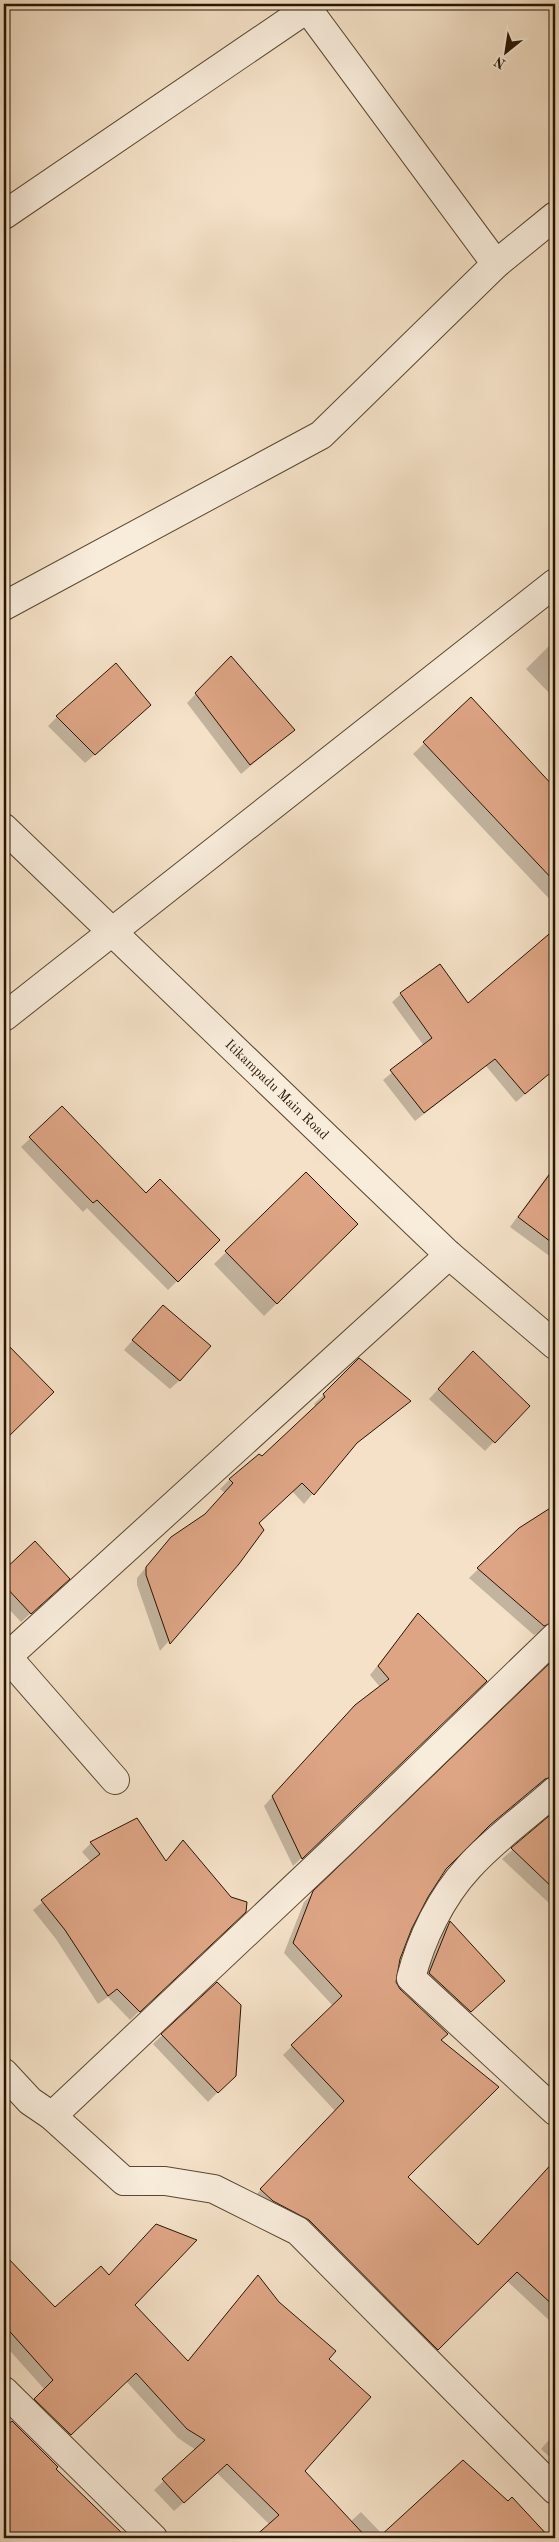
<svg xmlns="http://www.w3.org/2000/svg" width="559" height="2542" viewBox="0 0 559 2542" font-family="'Old Standard TT',serif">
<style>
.shadow{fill:#0003}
.building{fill:#dea585;stroke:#271501}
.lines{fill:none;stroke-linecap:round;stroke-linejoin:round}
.minor-casing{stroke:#5a4832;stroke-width:30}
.tertiary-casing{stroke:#5a4832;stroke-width:30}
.minor{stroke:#f8ecdb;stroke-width:28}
.tertiary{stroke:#f8ecdb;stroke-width:28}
.labels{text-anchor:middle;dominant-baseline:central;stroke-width:4;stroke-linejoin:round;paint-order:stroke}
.street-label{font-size:14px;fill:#271501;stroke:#f8ecdb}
</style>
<rect width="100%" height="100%" fill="#f4e1c7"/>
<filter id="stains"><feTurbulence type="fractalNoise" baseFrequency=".004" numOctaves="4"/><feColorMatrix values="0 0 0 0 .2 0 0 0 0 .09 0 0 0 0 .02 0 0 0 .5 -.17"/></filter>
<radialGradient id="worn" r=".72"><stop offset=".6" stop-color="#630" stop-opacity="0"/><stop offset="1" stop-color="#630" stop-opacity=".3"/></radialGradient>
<!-- shadow -->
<g class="shadow">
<path d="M555,640V699L526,669Z"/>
<path d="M231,657L293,730L241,774L187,703Z"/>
<path d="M470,699L555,791V905L413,754Z"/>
<path d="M141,714L85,763L48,726L57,717Z"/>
<path d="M540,943L555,960V996L545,1005L555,1017V1068L516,1102L486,1066L415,1121L383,1080L424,1046L392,1002L401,994L467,1005Z"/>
<path d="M62,1108L146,1195L219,1240L168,1290L87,1208L83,1212L21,1147Z"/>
<path d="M555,1165V1260L510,1227Z"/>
<path d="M306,1174L357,1224L264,1316L214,1264Z"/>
<path d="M154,1316L180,1380L170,1389L124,1350Z"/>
<path d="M4,1343L52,1392L4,1440Z"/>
<path d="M359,1360L410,1401L351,1448L304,1504L292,1491L258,1523L238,1563L160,1651L137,1585V1578L162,1548L203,1517L225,1493L220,1489L229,1480L259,1456L262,1458L316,1407L314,1404Z"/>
<path d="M464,1362L528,1406L485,1451L429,1399Z"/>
<path d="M555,1506V1635L550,1631H541L534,1635L469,1578L520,1529Z"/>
<path d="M35,1543L59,1588L21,1622L4,1604V1572Z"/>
<path d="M418,1615L485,1681L293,1866L264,1806L347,1715L380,1687L370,1675Z"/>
<path d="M555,1660V1789L542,1785L534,1788L462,1850L436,1882L418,1912L399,1958L395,1983L440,2040L406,2177L477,2247L555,2162V2318L551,2322L507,2281L427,2358L252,2199L335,2111L283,2055L333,2006L284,1953L304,1902Z"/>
<path d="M555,1813V1899L550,1904L502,1859Z"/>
<path d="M137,1820L165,1862L235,1920L130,2020L108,1997L98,2004L56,1939L33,1910L91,1862L82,1852L91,1843Z"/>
<path d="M450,1923L503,1981L466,2016L425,1978L445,1928Z"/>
<path d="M217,1983L235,2075L208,2102L153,2044Z"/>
<path d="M4,2255L55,2308L134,2305L187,2362L258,2277L278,2303L327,2359L304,2471L350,2522L361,2512L383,2535H545L542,2538H255L270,2525L217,2473L174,2511L154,2490L196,2450L178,2438L126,2381L61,2444L26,2409L45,2390L4,2344Z"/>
<path d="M12,2422L54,2469L120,2534L116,2538H11L4,2531V2430Z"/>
<path d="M555,2433V2462L541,2449Z"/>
</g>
<!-- building -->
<g class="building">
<path d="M231,656L295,730L250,765L195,693Z"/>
<path d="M116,663L151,705L95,755L56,716Z"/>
<path d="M471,697L555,788V882L423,742Z"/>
<path d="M555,929V1069L525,1094L495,1059L424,1113L390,1070L432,1038L400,993L440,964L468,1003Z"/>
<path d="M62,1106L146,1193L160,1179L220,1240L178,1282L97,1200L93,1203L29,1137Z"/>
<path d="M555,1167V1245L518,1217Z"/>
<path d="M306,1172L358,1224L277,1304L225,1251Z"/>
<path d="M163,1305L211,1346L180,1381L132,1340Z"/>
<path d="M4,1341L54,1392L4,1441Z"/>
<path d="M473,1351L530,1406L495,1443L438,1389Z"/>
<path d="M359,1358L411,1401L357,1443L314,1495L302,1483L259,1523L264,1530L239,1564L170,1644L146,1575V1567L171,1537L205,1514L233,1483L229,1479L259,1454L262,1456L325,1397L323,1394Z"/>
<path d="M555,1505V1622L544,1626L477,1568L519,1528Z"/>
<path d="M35,1541L70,1579L31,1614L4,1585V1570Z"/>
<path d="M418,1613L487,1681L302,1859L272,1796L355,1705L389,1679L378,1666Z"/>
<path d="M555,1658V1776L545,1779L490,1825L446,1869L428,1897L412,1928L400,1959L396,1982L400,1989L448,2034L441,2040L499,2087L408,2177L478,2245L555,2160V2307L517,2272L438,2350L309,2220L273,2201L260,2189L344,2101L291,2045L342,1996L293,1943L313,1891Z"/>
<path d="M555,1811V1890L511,1848Z"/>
<path d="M137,1818L166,1861L183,1840L231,1897L247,1902L246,1912L140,2012L117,1989L108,1996L65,1930L41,1900L100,1854L90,1842Z"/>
<path d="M450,1921L505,1981L471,2012L429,1973Z"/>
<path d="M217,1982L241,2005L236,2076L218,2093L161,2034Z"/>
<path d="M156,2224L197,2240L135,2305L188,2361L258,2275L279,2302L336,2351L329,2359L371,2397L305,2471L367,2538H253L279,2515L227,2464L184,2503L162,2479L205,2440L187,2429L136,2373L71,2435L34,2399L53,2380L4,2325V2254L55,2307L101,2266L109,2275Z"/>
<path d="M12,2421L58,2467L56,2469L127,2538H4V2428Z"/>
<path d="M463,2460L508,2501L512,2497L550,2538H378Z"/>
</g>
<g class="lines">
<defs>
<g id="minor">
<path d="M304,4L496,264"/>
<path d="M4,215L314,4"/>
<path d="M4,606L321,435L496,264L555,216"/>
<path d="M4,1017L555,583"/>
<path d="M4,1653L115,1780"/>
<path d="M7,1657L449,1255"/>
<path d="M555,1791C527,1816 494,1839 469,1867C441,1897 421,1939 411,1978L555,2111"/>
<path d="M4,2073L30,2101L52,2116L124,2181H165L214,2189L298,2231L555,2490"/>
<path d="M52,2116L347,1838L555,1637"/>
<path d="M4,2391L153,2538"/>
</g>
<g id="tertiary">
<path id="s1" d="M4,828L449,1255L555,1345"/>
</g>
</defs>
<!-- minor casing -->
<use href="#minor" class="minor-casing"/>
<!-- tertiary casing -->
<use href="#tertiary" class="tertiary-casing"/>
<!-- minor -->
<use href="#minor" class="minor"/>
<!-- tertiary -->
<use href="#tertiary" class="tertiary"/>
</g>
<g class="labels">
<!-- street labels -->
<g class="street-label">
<text stroke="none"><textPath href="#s1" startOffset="378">Itikampadu Main Road</textPath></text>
</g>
</g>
<!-- margin -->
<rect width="559" height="2542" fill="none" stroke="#f4e1c7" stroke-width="20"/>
<rect x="5" y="5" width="549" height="2532" fill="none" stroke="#271501" stroke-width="2.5"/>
<rect x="10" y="10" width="539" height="2522" fill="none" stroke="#271501"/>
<!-- north arrow -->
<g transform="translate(506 52) rotate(210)" stroke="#f8ecdb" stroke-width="4" paint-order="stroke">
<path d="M0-4L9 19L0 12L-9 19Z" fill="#271501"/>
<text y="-8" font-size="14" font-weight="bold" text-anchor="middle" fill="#271501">N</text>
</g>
<rect width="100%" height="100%" filter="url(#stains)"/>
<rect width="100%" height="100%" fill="url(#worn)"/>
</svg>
